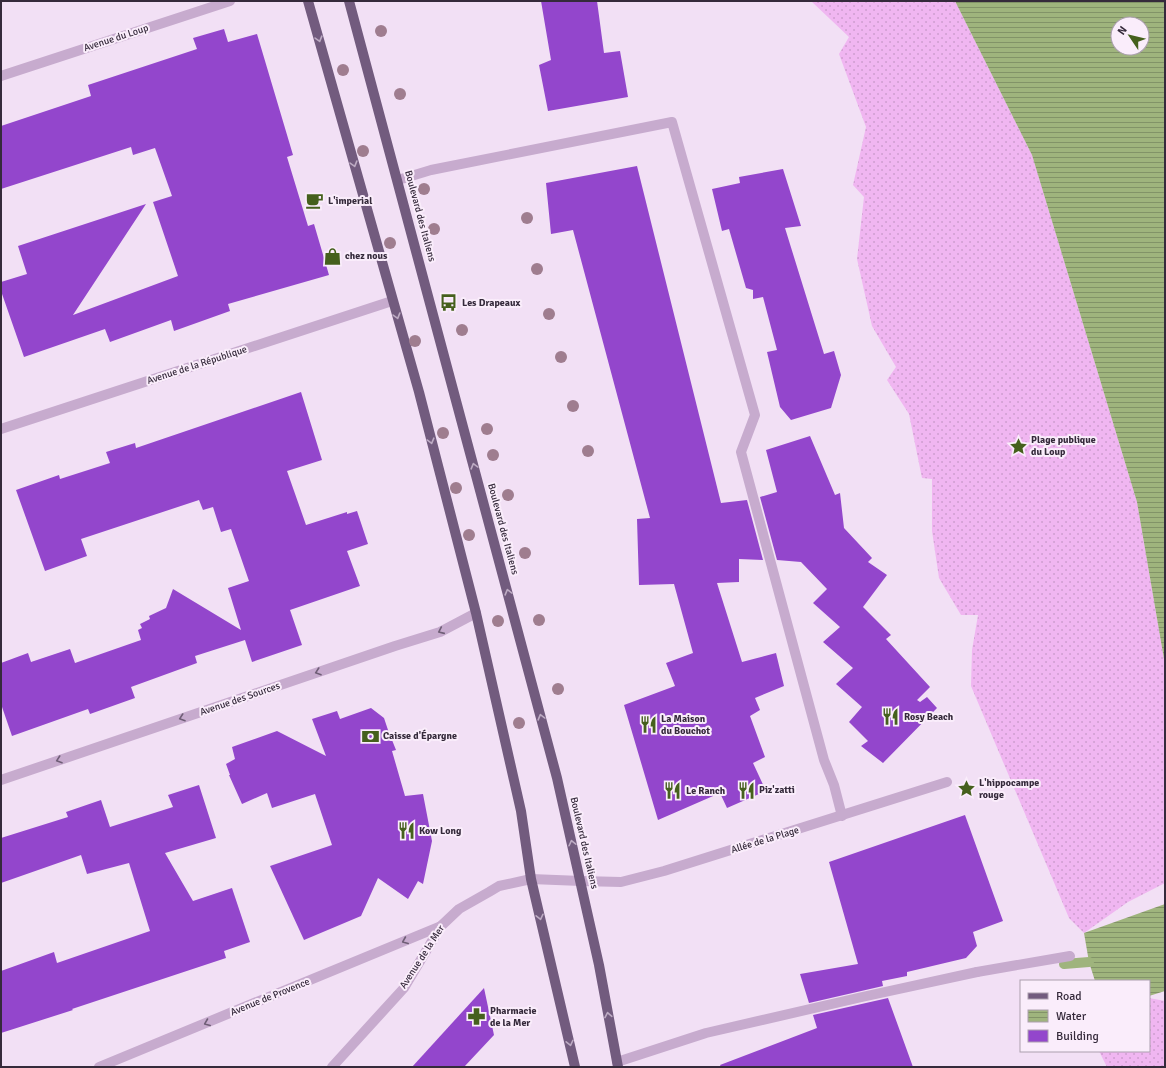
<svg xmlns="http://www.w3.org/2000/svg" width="1166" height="1068" viewBox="0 0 1166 1068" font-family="Signika,sans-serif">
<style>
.sand{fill:url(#sand-dots)}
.water{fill:url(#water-rules);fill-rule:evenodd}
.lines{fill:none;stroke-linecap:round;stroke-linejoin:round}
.stream{stroke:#9fb47d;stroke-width:10}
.building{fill:#9346cc}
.service{stroke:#c7abce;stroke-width:10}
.pedestrian{stroke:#c7abce;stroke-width:10}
.minor{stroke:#c7abce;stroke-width:10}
.primary{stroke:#725b7e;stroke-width:10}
.tree{fill:#9f7d8f}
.oneway{stroke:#bdabc3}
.oneway2{stroke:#6f5e76}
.labels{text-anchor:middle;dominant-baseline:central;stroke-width:4;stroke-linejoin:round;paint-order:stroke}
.street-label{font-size:10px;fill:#352a3b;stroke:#faedfb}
.poi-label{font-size:10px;font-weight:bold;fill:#352a3b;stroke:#faedfb;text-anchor:start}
</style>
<defs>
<pattern id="sand-dots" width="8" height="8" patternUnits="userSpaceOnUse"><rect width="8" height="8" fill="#f0b6f1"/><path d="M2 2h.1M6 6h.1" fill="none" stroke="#ce9dd0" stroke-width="1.8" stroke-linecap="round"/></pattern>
<pattern id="water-rules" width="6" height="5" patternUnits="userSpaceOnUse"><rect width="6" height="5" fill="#9fb47d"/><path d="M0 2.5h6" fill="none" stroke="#829368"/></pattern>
</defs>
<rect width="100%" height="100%" fill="#f2e0f5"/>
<!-- sand -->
<g class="sand">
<path d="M811,1H955L1032,155L1137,502L1165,665V883L1128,902L1084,933L1069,918L971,686L972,650L978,615H961L939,578L932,531V479L922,478L909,414L887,380L896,367L872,326L857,259L864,197L853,185L866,127L839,54L849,37Z"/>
<path d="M1149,998L1165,1001V1067H1107L1099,1051H1149Z"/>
</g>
<!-- water -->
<g class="water">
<path d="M955,1H1165V665L1137,502L1032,155ZM1118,24H1142V48H1118Z"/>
<path d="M1165,904V991L1149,996V981H1095L1089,962L1084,933Z"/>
</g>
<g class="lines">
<!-- stream -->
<path class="stream" d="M1064,964L1089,962"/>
</g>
<!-- building -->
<g class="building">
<path d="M541,1H597L604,53L620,51L628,97L548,111L539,65L551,60Z"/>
<path d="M224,29L228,42L257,34L293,155L287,157L308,226L314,224L329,275L228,304L230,311L174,331L171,320L110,342L105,329L24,357L1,291V282L27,274L18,246L146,204L73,315L178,276L153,202L172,196L155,148L133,155L131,147L1,189V126L91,96L88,85L197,49L193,38Z"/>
<path d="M637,166L721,503L747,500L763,560L739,559V582L717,583L742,662L776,653L784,686L755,698L760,710L750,716L765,757L753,763L766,791L727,808L720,793L658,820L624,705L675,686L666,663L693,653L674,584L639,585L637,519L650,518L573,230L551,234L546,183Z"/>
<path d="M783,169L801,226L785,228L824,354L834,351L841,375L831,408L791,420L780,407L767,352L777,350L763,297L753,299V290L746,288L729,229L722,231L712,189L740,183L739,177Z"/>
<path d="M301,392L322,460L287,471L306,525L347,512V514L357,511L368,544L347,551L360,586L290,610L302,645L252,662L245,640L195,656L197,663L131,687L135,698L90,714L88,709L12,736L1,704V663L28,653L31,662L70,649L75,663L141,640L138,630L142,628L140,624L150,619L149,616L166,608L173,589L241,630L228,588L249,581L231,529L221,532L213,507L203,510L199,500L81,539L87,556L45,571L16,490L59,475L60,479L110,463L106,452L135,443L136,448Z"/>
<path d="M810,436L835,495L840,493L844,528L872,558L868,562L887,575L863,607L891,635L886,639L930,687L917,700L920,702L927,697L937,708L883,763L861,746L868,741L849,722L862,707L836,684L853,668L823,642L840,627L813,603L827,589L801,562L777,560L760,497L777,492L766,450Z"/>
<path d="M371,708L384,718L388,730L396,750L392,751L405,796L423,794L432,841L423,884L418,881L408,899L378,878L361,916L304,940L270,866L332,845L315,794L272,808L267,793L242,804L229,775H230L226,764L235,759L232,747L277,731L326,756L312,719L337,711L340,719Z"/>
<path d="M199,785L216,838L165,853L193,901L232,888L250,942L224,951L226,958L72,1009L73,1010L1,1033V971L54,952L57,963L150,931L129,863L87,874L81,855L1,883V838L68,817L66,812L101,800L110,827L173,807L168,795Z"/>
<path d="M965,815L1003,921L973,932L977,946L966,958L907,972V976L882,981L883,986L809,1003L800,974L858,964L829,862Z"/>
<path d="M484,988L494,1035L464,1067H412Z"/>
<path d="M888,998L913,1067H721L720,1065L817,1028L813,1015Z"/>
</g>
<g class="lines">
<!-- service -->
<g class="service">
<path d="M398,180L431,170L672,122L755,415L741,452L824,760L834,785L842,816"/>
<path d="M617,1062L706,1033L862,997L977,972"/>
</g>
<!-- pedestrian -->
<path class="pedestrian" d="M977,972L1070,956"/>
<!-- minor -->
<g class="minor">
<path d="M1,76L230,1"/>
<path d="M1,429L392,301"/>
<path d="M1,780L395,646L440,632L476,613"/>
<path d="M99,1067L441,926"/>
<path d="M332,1067L404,988L441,926L459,909L489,892L499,886L531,879L581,881L621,882L664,871L947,782"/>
</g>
<!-- primary -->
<g class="primary">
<path d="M308,1L419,392L476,613L521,811L531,879L575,1067"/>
<path d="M349,1L557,778L599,965L618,1067"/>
</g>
</g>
<!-- trees -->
<g class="tree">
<circle cx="381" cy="31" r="6"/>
<circle cx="343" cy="70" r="6"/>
<circle cx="400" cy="94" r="6"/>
<circle cx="363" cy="151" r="6"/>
<circle cx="424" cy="189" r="6"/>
<circle cx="527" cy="218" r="6"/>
<circle cx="434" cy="229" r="6"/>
<circle cx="390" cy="243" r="6"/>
<circle cx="537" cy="269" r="6"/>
<circle cx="549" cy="314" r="6"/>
<circle cx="462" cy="330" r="6"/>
<circle cx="415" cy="341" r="6"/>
<circle cx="561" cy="357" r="6"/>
<circle cx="573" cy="406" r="6"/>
<circle cx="487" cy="429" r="6"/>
<circle cx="443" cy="433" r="6"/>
<circle cx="588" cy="451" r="6"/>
<circle cx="493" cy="455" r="6"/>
<circle cx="456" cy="488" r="6"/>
<circle cx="508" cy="495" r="6"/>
<circle cx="469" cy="535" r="6"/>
<circle cx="525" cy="553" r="6"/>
<circle cx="539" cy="620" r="6"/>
<circle cx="498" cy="621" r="6"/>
<circle cx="558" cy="689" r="6"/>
<circle cx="519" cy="723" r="6"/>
</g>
<!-- one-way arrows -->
<defs><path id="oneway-chevron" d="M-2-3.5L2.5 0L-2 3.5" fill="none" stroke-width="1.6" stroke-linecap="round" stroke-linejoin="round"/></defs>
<g class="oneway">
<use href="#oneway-chevron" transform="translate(319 39) rotate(74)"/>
<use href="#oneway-chevron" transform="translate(354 164) rotate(74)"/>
<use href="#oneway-chevron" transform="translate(397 316) rotate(74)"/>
<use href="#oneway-chevron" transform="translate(431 441) rotate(75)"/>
<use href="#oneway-chevron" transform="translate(474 466) rotate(-105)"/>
<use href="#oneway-chevron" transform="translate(508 592) rotate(-105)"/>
<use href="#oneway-chevron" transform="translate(541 717) rotate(-105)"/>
<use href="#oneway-chevron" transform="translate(572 843) rotate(-103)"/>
<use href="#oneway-chevron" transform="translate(540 917) rotate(77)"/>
<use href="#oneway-chevron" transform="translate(608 1015) rotate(-101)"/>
<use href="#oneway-chevron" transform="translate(570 1043) rotate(77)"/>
</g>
<g class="oneway2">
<use href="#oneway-chevron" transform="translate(441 631) rotate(156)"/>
<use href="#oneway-chevron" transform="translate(318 672) rotate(161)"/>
<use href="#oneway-chevron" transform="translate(182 718) rotate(161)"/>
<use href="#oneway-chevron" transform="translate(59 760) rotate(161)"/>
<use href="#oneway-chevron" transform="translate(405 941) rotate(157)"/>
<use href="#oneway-chevron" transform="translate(207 1023) rotate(158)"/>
</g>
<!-- icons -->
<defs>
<symbol id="cafe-bare" viewBox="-9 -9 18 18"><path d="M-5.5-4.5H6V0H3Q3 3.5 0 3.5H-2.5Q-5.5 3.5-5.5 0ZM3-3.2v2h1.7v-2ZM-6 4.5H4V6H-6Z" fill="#45601d" stroke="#faedfb" stroke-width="2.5" paint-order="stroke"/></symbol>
<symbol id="shop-bare" viewBox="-9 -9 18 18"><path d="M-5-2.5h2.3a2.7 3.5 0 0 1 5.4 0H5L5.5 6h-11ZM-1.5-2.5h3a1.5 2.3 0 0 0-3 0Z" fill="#45601d" stroke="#faedfb" stroke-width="2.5" paint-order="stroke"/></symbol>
<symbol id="bus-bare" viewBox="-9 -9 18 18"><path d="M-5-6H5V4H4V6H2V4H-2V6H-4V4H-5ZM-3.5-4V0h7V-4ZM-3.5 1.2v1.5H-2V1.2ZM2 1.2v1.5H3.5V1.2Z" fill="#45601d" stroke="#faedfb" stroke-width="2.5" paint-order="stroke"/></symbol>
<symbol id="sight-bare" viewBox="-9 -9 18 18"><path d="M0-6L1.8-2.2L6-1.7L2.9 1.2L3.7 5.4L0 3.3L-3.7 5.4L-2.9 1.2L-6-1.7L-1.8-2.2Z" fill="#45601d" stroke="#faedfb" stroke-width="2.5" paint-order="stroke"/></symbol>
<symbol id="restaurant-bare" viewBox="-9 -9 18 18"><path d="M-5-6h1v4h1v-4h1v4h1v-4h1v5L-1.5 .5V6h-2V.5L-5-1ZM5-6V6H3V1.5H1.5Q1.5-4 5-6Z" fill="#45601d" stroke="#faedfb" stroke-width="2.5" paint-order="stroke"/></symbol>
<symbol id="bank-bare" viewBox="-9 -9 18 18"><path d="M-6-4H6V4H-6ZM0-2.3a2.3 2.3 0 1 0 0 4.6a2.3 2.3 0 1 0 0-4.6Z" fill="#45601d" stroke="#faedfb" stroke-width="2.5" paint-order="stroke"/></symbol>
<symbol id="pharmacy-bare" viewBox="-9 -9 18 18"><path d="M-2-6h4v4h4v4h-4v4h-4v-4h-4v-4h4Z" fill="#45601d" stroke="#faedfb" stroke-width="2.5" paint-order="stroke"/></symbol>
</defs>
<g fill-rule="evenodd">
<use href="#cafe-bare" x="302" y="188" width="25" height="25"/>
<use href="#shop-bare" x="320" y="244" width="25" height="25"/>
<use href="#bus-bare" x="436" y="290" width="25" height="25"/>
<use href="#sight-bare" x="1006" y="434" width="25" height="25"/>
<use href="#restaurant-bare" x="878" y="704" width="25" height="25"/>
<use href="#restaurant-bare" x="636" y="712" width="25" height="25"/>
<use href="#bank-bare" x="358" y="724" width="25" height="25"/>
<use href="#sight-bare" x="954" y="776" width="25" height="25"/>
<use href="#restaurant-bare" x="734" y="778" width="25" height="25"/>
<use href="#restaurant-bare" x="660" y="778" width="25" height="25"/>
<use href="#restaurant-bare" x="394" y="818" width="25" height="25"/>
<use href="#pharmacy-bare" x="464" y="1004" width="25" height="25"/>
</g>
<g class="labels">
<!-- street labels -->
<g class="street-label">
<text transform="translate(116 38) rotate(-18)">Avenue du Loup</text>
<text transform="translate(420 216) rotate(75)">Boulevard des Italiens</text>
<text transform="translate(197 365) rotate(-18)">Avenue de la République</text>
<text transform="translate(503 529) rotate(75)">Boulevard des Italiens</text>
<text transform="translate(240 699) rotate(-19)">Avenue des Sources</text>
<text transform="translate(765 840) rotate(-17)">Allée de la Plage</text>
<text transform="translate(584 843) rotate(77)">Boulevard des Italiens</text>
<text transform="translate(422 957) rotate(-57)">Avenue de la Mer</text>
<text transform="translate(270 997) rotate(-22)">Avenue de Provence</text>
</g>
<!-- poi labels -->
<g class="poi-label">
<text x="328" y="201">L'imperial</text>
<text x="345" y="256">chez nous</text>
<text x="462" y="303">Les Drapeaux</text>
<text x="1031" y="440">Plage publique<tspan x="1031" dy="12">du Loup</tspan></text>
<text x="904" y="717">Rosy Beach</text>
<text x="661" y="719">La Maison<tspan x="661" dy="12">du Bouchot</tspan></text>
<text x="383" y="736">Caisse d'Épargne</text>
<text x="979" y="783">L'hippocampe<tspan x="979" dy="12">rouge</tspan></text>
<text x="759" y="790">Piz'zatti</text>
<text x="686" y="791">Le Ranch</text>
<text x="419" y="831">Kow Long</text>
<text x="490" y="1011">Pharmacie<tspan x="490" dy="12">de la Mer</tspan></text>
</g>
</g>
<!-- border -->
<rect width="1166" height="1068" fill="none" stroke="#352a3b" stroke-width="4"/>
<!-- legend -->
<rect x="1020" y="980" width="130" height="72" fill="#faedfb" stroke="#ab9fae"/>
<rect x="1028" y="993" width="20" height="6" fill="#725b7e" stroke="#ab9fae"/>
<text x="1056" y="1000" font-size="12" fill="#352a3b">Road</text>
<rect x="1028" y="1010" width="20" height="12" fill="url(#water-rules)" stroke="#ab9fae"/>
<text x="1056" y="1020" font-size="12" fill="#352a3b">Water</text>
<rect x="1028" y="1030" width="20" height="12" fill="#9346cc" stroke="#ab9fae"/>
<text x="1056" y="1040" font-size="12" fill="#352a3b">Building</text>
<!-- north arrow -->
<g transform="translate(1130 36) rotate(305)"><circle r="19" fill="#faedfb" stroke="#ab9fae"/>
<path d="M0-3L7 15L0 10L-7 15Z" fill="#45601d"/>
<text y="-6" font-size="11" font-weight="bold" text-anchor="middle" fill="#352a3b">N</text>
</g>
</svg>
